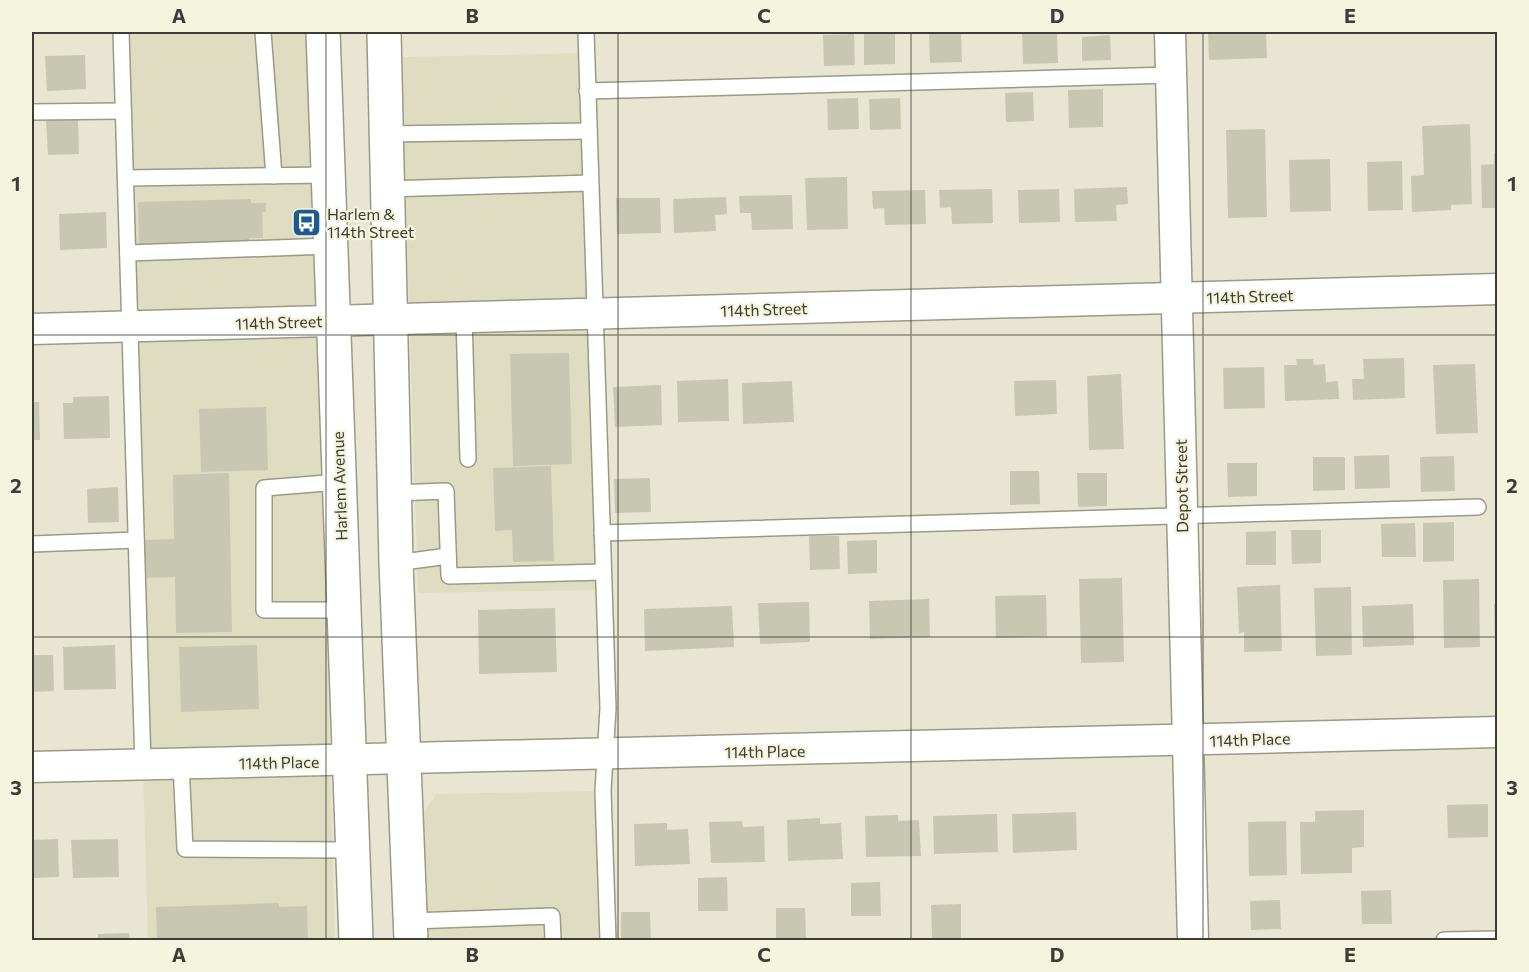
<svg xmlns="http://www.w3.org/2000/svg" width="1529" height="972" viewBox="0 0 1529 972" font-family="Commissioner,sans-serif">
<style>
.built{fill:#dfddc1}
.building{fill:#c8c7b2}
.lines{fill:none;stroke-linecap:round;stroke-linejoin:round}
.lane-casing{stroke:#9b9a87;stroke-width:18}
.street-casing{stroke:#9b9a87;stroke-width:33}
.primary-casing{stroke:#9b9a87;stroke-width:36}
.lane{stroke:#fff;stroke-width:15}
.street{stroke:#fff;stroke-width:30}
.primary{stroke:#fff;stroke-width:33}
.grid{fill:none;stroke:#3d3d35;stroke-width:1.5;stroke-opacity:0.55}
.labels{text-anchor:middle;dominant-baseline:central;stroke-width:4.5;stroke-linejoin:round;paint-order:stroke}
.poi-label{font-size:16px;fill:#3d3d35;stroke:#f5f4df;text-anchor:start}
.street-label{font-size:16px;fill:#3d3d35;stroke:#f5f4df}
.neatline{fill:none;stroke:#3d3d35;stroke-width:2}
.grid-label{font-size:20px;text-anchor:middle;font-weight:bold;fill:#3d3d35}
</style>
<rect width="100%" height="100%" fill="#e8e6d2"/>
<!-- built -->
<g class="built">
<path d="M121,32H310L335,940H148Z"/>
<path d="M586,53L603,590L418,593L401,57Z"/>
<path d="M594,791L600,940H427L424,811L437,794Z"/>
</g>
<!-- building -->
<g class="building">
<path d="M895,32V64L864,65V33Z"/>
<path d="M929,32H961L962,62L930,63Z"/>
<path d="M1022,32H1057L1058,63L1023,64Z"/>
<path d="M1208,32H1266L1267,58L1209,60Z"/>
<path d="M1343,32H1359V33L1343,34Z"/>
<path d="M854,34L855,65L824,66L823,35Z"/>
<path d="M1110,35L1111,60L1082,61V37Z"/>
<path d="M85,55L86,89L47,91L45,56Z"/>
<path d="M1103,89V127L1069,128L1068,90Z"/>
<path d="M1033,92L1034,121L1006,122L1005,93Z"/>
<path d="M858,98L859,129L828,130L827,99Z"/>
<path d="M900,98L901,129L870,130L869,99Z"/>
<path d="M78,119L79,154L48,155L46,120Z"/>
<path d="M1470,124L1472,204L1451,205V210L1412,212L1411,176L1424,175L1422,126Z"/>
<path d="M1265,129L1267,217L1228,218L1226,130Z"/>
<path d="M1494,153H1498V208H1482L1481,165L1494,164Z"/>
<path d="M1330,159L1331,211L1290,212L1289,160Z"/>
<path d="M1402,161L1403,210L1368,211L1367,162Z"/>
<path d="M847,177L848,229L807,230L805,178Z"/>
<path d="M1127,187L1128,204L1116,205L1117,221L1075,222L1074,189Z"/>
<path d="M992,189L993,223L952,224L951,207L940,208L939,190Z"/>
<path d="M1059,189L1060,222L1019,223L1018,190Z"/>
<path d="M925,190L926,224L885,225L884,208L873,209L872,191Z"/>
<path d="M792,195L793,229L752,230L751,213H740L739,196Z"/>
<path d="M726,197L727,214L715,215L716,231L674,233L673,199Z"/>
<path d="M616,198H660L661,233L617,234Z"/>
<path d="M251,199V203H266V212H262L263,238H249V244L139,247L138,202Z"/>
<path d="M106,212L107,248L60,250L59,214Z"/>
<path d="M569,353L572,464L513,466L510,354Z"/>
<path d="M1404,358L1405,398L1353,400L1352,379H1364L1363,359Z"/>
<path d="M1296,359H1313L1314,365L1325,364L1326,382L1338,381L1339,399L1285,401L1284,365H1297Z"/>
<path d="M1475,364L1478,433L1436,434L1433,365Z"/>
<path d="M1264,367L1265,408L1224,409L1223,368Z"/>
<path d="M1121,374L1124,449L1089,450L1087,376Z"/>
<path d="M728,379L729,421L678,422L677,381Z"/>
<path d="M1056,380L1057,414L1015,416L1014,381Z"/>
<path d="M792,381L794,422L743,424L742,383Z"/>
<path d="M661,385L662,425L615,427L613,387Z"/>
<path d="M109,396L110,438L64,439L63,403H73V397Z"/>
<path d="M32,402H39L40,440H32Z"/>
<path d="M266,407L268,470L201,472L199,409Z"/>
<path d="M1389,455L1390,488L1355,489L1354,456Z"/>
<path d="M1454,456L1455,491L1421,492L1420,457Z"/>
<path d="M1313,457H1345V490L1313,491Z"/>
<path d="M1227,463H1257V496L1228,497Z"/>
<path d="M551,466L554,561L513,562L512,530L495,531L493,468Z"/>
<path d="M1010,471H1039L1040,504L1010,505Z"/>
<path d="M229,473L232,632L176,633L175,577L145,578L144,540L174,539L173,475Z"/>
<path d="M1077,473H1107V506L1078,507Z"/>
<path d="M650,478L651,512L615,513L614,479Z"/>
<path d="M118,487L119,522L88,523L87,489Z"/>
<path d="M1454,522V561L1423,562V523Z"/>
<path d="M1415,523L1416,557H1382L1381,524Z"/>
<path d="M1291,530H1321V563L1292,564Z"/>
<path d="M1276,531V565H1246V532Z"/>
<path d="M809,536H839L840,569L810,570Z"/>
<path d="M877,540V573L848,574L847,541Z"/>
<path d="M1122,578L1124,662L1081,663L1079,579Z"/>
<path d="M1479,579L1480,647L1444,648L1443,580Z"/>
<path d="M1280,585L1282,651L1244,652V632L1239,633L1237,587Z"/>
<path d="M1351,587L1352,655L1316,656L1314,588Z"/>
<path d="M1046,595L1047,636L996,638L995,596Z"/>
<path d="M929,599L930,637L870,639L869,601Z"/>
<path d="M809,602L810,642L760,644L758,603Z"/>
<path d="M1498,603V645H1495L1494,604Z"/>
<path d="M1413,604L1414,645L1363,647L1362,606Z"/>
<path d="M732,606L734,647L645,651L644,609Z"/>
<path d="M555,608L557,672L479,674L478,610Z"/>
<path d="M115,645L116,689L64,690L63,647Z"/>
<path d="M257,645L259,709L181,712L179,647Z"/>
<path d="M32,655H53L54,691L32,692Z"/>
<path d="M1488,804V837L1448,838L1447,805Z"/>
<path d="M1364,810V847L1352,848V873L1301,874L1300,822H1315V811Z"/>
<path d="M1076,812L1077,850L1013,853L1012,814Z"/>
<path d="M997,814L998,852L934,854L933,816Z"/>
<path d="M898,815V821L919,820L921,856L866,857L865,816Z"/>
<path d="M820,818V824L841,823L843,859L788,861L787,820Z"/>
<path d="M742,821L743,827L764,826L765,862L711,863L709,822Z"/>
<path d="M1286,821L1287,875L1249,876L1248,822Z"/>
<path d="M667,823V830L688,829L690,864L635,866L634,824Z"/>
<path d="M58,839L59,877L32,878V840Z"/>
<path d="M118,839L119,877L73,878L71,840Z"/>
<path d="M727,877L728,911H698V878Z"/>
<path d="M880,882L881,916H851V883Z"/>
<path d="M1391,890L1392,924H1362L1361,891Z"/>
<path d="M1280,900L1281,929L1251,930L1250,901Z"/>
<path d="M279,903V907L307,906L308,940H157L156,907Z"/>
<path d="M961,904V938H932L931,905Z"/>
<path d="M776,908H805L806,940H776Z"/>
<path d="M621,912H650L651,940H621Z"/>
<path d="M129,933L130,940H98V934Z"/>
</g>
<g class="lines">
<defs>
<g id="lane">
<path d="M121,32L143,765"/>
<path d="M263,32L274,176"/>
<path d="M586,32L608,708L603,791L608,940"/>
<path d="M587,91L1171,75"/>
<path d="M32,112L123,111"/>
<path d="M386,134L589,131"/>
<path d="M126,178L328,175"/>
<path d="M387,189L590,183"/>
<path d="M128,253L330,246"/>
<path d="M464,317L468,459"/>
<path d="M339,482L264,488V610H344"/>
<path d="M394,493L446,491L449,576L603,572"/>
<path d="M602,533L1478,507"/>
<path d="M32,544L136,540"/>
<path d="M396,563L448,556"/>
<path d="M181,764L185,849L353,850"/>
<path d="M411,921L552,916L553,940"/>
<path d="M1444,940L1498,939"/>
</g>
<g id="street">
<path d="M1170,32L1193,940"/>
<path d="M32,329L1498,289"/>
<path d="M32,767L1498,732"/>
</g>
<g id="primary">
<path d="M323,32L356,940"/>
<path d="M384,32L396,563L411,940"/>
</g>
</defs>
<!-- lane casing -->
<use href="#lane" class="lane-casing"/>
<!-- street casing -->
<use href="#street" class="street-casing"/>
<!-- primary casing -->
<use href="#primary" class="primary-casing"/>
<!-- lane -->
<use href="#lane" class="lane"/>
<!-- street -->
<use href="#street" class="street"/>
<!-- primary -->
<use href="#primary" class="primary"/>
</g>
<!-- grid -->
<path class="grid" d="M326,32V940M618,32V940M911,32V940M1203,32V940M32,335H1498M32,637H1498"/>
<!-- icons -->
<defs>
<symbol id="bus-square" viewBox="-11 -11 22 22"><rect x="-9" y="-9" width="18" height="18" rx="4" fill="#1c5b91" stroke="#f5f4df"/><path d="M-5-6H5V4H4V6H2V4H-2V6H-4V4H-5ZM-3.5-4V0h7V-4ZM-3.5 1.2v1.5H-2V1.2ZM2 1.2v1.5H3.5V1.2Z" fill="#fff"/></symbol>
</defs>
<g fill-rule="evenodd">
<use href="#bus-square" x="290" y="206" width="33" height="33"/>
</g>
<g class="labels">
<!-- poi labels -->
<g class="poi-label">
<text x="327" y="213">Harlem &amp;<tspan x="327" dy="18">114th Street</tspan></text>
</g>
<!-- street labels -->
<g class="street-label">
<text transform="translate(1250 296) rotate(-2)">114th Street</text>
<text transform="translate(764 309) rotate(-2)">114th Street</text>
<text transform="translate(279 322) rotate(-2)">114th Street</text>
<text transform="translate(339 486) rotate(-92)">Harlem Avenue</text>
<text transform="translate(1181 486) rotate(-91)">Depot Street</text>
<text transform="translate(1250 739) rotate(-2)">114th Place</text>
<text transform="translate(765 751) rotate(-1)">114th Place</text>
<text transform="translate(279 762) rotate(-1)">114th Place</text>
</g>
</g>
<!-- border -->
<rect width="1529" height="972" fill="none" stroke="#f5f4df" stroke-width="66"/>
<rect x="33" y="33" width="1463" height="906" class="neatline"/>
<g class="grid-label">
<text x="179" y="23">A</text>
<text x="472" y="23">B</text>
<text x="764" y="23">C</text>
<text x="1057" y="23">D</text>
<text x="1350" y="23">E</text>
<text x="16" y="191">1</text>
<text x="1512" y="191">1</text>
<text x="16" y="493">2</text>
<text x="1512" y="493">2</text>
<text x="16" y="795">3</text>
<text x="1512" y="795">3</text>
<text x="179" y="962">A</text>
<text x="472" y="962">B</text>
<text x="764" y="962">C</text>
<text x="1057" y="962">D</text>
<text x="1350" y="962">E</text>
</g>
</svg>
